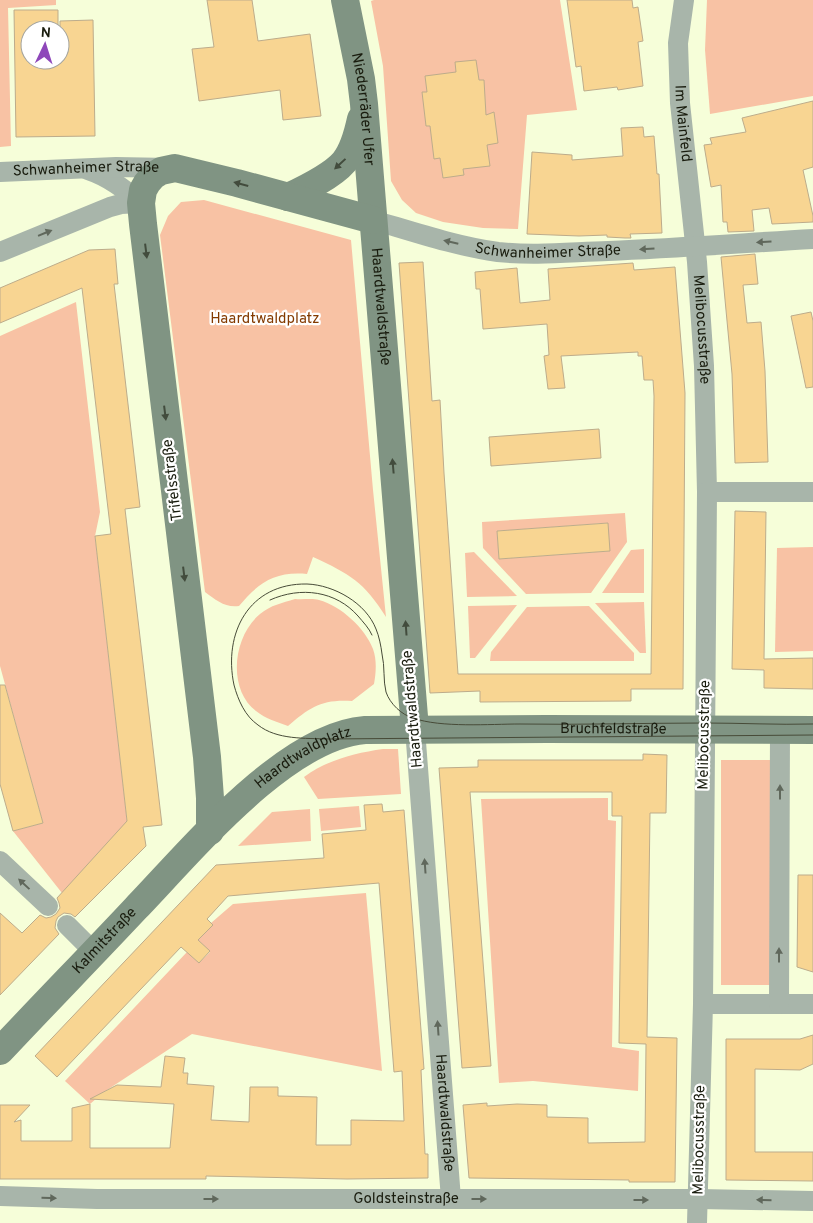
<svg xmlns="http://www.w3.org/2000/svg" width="813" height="1223" viewBox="0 0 813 1223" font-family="Overpass,sans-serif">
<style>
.green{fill:#f8c2a4;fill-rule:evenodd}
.building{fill:#f8d592;stroke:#bdac8b}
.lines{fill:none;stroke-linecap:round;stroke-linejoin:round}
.street{stroke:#a8b5aa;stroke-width:20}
.secondary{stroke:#809483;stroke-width:28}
.tram{stroke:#474b38;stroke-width:1}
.oneway{fill:#424c3d}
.oneway2{fill:#60685c}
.labels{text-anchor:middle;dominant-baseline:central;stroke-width:4.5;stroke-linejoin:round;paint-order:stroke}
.street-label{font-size:15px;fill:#191c0e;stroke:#fff}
.park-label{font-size:15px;fill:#833a00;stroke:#fff}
</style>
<rect width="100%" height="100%" fill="#f6fed9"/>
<!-- green -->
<g class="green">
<path d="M0,0H56V5L8,8L11,146L0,147Z"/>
<path d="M374,0H560L577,110L527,115L518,229L483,228L443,222L416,213L402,200L391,181L383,66L371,1Z"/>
<path d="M707,0H813V96L710,114L705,50Z"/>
<path d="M204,200L351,240L373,490L386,617C364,582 350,574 313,557L307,574C275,571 258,583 239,606C225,608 216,600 205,592L160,235L168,216L181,202Z"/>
<path d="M76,302L100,512L95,536L128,829L120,830L62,893L13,831L43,823L0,666V336Z"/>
<path d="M625,513L627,542L591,593L526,594L483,548L482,522ZM607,523L609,551L499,559L497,531Z"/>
<path d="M813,547V651L775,652L777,548Z"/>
<path d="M644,549V593H602L631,550Z"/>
<path d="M474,552L517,596L467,597L465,553Z"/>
<path d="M295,599C303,600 312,598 319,600C341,606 365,628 373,649C377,660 376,673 374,684L352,701C322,699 310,707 288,726C277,722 266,719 256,711C227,689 233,636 260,614C271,605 282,603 295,599Z"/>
<path d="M644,602L646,653H640L595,603Z"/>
<path d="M517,605L475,658H470L468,606Z"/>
<path d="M589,606L634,653V661H490L491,652L527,607Z"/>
<path d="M383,749H398L401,794L318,799L304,777C327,760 355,753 383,749Z"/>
<rect x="721" y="760" width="51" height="225"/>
<path d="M608,798V820L616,821L612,1047L639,1051L638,1091L533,1081L499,1083L481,799Z"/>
<path d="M359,806L361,827L321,831L319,809Z"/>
<path d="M310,809L311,841L238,846L272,812Z"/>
<path d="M366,893L382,1071L192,1034L104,1092L90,1104L65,1081L187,952L199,963L210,952L198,940L213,925L211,923L233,904Z"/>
</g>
<!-- building -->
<g class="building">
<path d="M207,0H252L258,41L310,34L321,116L283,120L280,90L199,101L192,49L214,47Z"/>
<path d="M567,0H632L633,8L638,7L643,41L638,42L643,86L618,90L617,87L584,91L581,66L576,67Z"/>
<path d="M14,10H58V30H30V60H60V21L93,20L95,136L16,137Z"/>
<path d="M476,60L479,80H484L486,115L494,112L498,143L487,145L490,166L463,169L464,175L443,178L440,158L434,159L430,126H426L422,92H427L425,76L456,72L455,62Z"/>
<path d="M813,101V167L803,170L813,216V222L772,224L769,208L752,210L754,231L728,232L727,222H723L721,185L711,187L704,145L712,144L710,138L746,132L742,118Z"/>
<path d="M643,127L644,137L654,136L657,174H659L662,233L630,234L631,238H625L607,237V235L579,236L527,234L532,152L572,155V160L623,156L621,128Z"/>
<path d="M115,249L118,284H114L140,507L125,509L162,825L143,827L146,846L75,917L71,914L64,913L58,917L56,921L55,928L59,934L0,995V913L22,933L40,915L46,918L51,917L56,914L60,908L59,903L57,898L127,821L95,536L111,534L82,288L0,323V288L89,250Z"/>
<path d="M755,254L758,284L743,285L747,323L761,322L765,371L768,462L735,463L732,374L721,257Z"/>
<path d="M423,262L432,401L440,400L444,473L458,674H651L654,396L653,380H644L642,356H638V352L561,356L565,388L548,389L544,356L549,355L547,324L483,329L480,289H476L475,272L517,268L520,303L550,300L548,269L633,263L634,270L675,267L685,393L683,689H631V701L480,702V691L430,693L399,263Z"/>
<path d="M811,312L813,321V387L806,388L791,316Z"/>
<path d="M599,429L601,458L491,466L489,437Z"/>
<path d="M735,511L766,512L764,659L813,658V689L764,688V670L732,669Z"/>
<path d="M608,523L610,551L499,559L497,531Z"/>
<path d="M0,685H5L43,823L13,831L0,784Z"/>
<path d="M643,754L667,755L666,813H650L647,1037L677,1038L675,1182H629V1180L469,1178L463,1105L487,1103V1106L517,1104L547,1105V1117L588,1118V1143L645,1142L646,1044L619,1043L622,816H612V792H470L491,1066L462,1068L439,768L478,767V760H643Z"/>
<path d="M382,804L383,812L404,810L424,1069L421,1070L425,1154H428V1178L347,1179L206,1176V1179H0V1105H30L14,1122L21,1120V1141H72V1108L90,1104V1148H170L174,1104L90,1099L117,1085L161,1087L165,1056L185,1058L183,1073H188L187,1084L214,1086L211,1120L249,1122L250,1087H278V1096L317,1097L316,1145H351V1120L404,1121L402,1071L394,1072L379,883L228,896L207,919L213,925L198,940L210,951L199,963L181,947L57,1077L35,1056L216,865L324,858L322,834L366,830L364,805Z"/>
<path d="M798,875H813V972L797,967Z"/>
<path d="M813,1035V1064L800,1070L755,1069V1152H813V1181L726,1180V1039H800Z"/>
</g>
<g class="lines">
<!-- street -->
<g class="street">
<path id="s1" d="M684,0L678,43L680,103L697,262L704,366L707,492L703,1004L697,1223"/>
<path d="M88,170C109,177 124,189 141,203"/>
<path id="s2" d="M0,172L116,167L170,168"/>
<path id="s3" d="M373,220C414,232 455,246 498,252C535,256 571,252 608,251C676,248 745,243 813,239"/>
<path d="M0,252L110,207L121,204L141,203"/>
<path d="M707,492H813"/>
<path id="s4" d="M415,729L451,1199"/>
<path d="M0,861L48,906"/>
<path d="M67,925L94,952"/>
<path d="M703,1004H813"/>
<path d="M779,1004L780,730"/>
<path id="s5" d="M0,1196L97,1199H699L813,1201"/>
</g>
<!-- secondary -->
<g class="secondary">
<path id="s6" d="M345,0L361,79L364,104L415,729"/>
<path d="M288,197C305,189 332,176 344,162C354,150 358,133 361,119"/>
<path d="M210,831V798L207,757L143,224L141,203L143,190L147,183L153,176L161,171L175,168L237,183L373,220"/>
<path id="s7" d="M0,1051C45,1003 91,956 136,908C190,852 285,736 365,730L547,729L813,730"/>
</g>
<!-- tram -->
<g class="tram">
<path d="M270,600C301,586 336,591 358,616C363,622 369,628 372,635"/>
<path d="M813,724C777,725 741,723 705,723C644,723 582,725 520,724C490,724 441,728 413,718C402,715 390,704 386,692C383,681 385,666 382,654C381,646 379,636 376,629C366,603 334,585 307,584C249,583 223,633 234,685C238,700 245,716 258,725C277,740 305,738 328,739L813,735"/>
</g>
</g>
<!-- one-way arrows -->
<defs><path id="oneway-solid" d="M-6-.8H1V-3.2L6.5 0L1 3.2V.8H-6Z" transform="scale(1.25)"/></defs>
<g class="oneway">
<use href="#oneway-solid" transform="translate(340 164) rotate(137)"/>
<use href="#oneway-solid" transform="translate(241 184) rotate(-165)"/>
<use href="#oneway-solid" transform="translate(146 251) rotate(83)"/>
<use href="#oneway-solid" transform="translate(165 413) rotate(83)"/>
<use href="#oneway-solid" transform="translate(393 466) rotate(-95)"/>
<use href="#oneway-solid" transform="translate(184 574) rotate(83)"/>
<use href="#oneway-solid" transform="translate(406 628) rotate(-94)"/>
</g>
<g class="oneway2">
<use href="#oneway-solid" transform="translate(45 233) rotate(-22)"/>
<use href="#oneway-solid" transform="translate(451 242) rotate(-167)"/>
<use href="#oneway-solid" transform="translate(764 242) rotate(177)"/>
<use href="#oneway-solid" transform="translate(647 249) rotate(177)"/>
<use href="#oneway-solid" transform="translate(780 792) rotate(-90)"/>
<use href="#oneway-solid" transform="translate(425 866) rotate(-94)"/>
<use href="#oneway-solid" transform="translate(24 884) rotate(-137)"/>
<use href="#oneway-solid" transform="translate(779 955) rotate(-90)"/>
<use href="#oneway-solid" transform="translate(438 1028) rotate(-94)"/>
<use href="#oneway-solid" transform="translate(49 1198) rotate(2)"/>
<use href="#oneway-solid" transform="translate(211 1199)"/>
<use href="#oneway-solid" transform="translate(479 1199)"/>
<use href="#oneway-solid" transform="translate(641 1200)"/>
<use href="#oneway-solid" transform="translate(764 1200) rotate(-179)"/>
</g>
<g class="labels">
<!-- street labels -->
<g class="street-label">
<text stroke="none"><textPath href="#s6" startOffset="111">Niederräder Ufer</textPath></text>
<text stroke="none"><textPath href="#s1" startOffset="124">Im Mainfeld</textPath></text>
<text stroke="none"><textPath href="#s2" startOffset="86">Schwanheimer Straße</textPath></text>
<text stroke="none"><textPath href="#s3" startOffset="179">Schwanheimer Straße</textPath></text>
<text stroke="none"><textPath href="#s6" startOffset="309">Haardtwaldstraße</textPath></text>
<text stroke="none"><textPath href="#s1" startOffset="331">Melibocusstraße</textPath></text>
<text transform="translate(173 480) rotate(-97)">Trifelsstraße</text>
<text transform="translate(413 709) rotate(-95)">Haardtwaldstraße</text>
<text stroke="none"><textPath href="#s7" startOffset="741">Bruchfeldstraße</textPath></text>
<text transform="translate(705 735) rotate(-89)">Melibocusstraße</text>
<text stroke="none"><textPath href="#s7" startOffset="424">Haardtwaldplatz</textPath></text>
<text stroke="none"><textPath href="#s7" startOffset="152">Kalmitstraße</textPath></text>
<text stroke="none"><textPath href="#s4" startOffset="385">Haardtwaldstraße</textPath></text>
<text transform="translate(700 1140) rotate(-89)">Melibocusstraße</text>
<text stroke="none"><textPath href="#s5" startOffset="406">Goldsteinstraße</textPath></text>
</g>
<!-- park labels -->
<g class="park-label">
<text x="265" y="319">Haardtwaldplatz</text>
</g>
</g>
<!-- north arrow -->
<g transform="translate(45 45) rotate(4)"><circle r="24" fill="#ffffff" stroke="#a3a49f"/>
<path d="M0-4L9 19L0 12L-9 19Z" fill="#8e47ba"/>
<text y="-8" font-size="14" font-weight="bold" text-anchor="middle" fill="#191c0e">N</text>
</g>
</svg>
